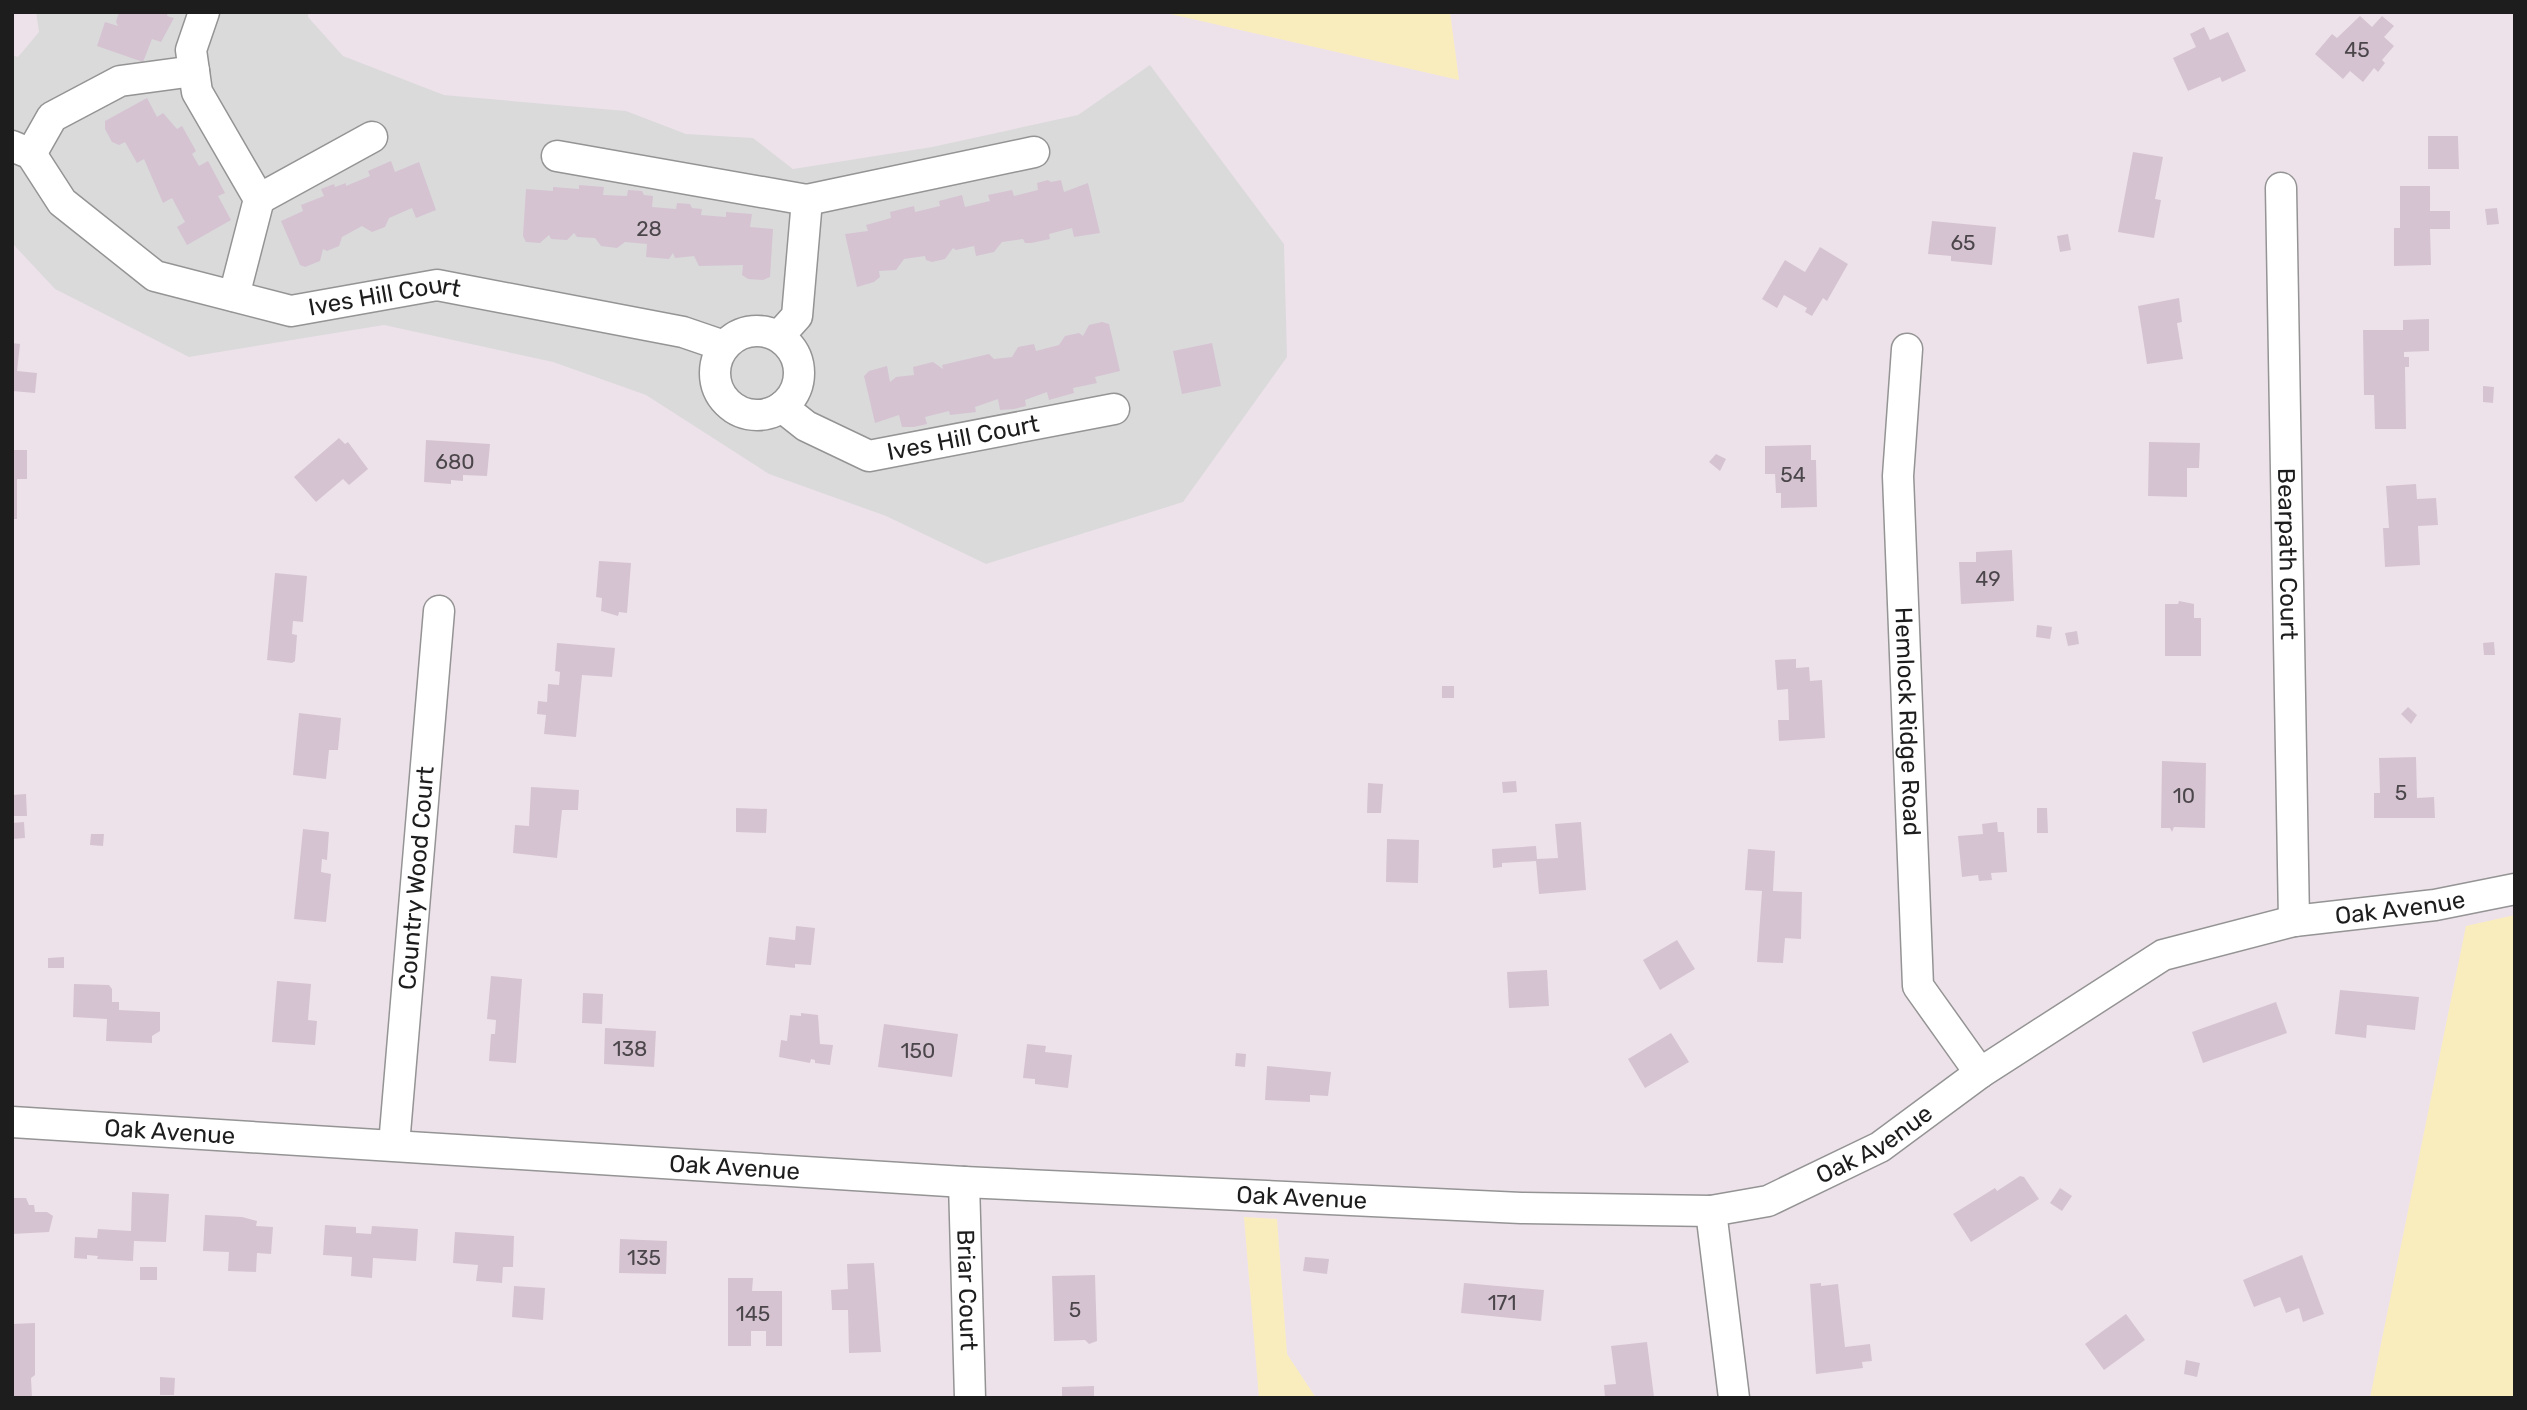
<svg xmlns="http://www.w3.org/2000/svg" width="2527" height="1410" viewBox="0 0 2527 1410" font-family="Rubik,sans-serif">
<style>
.residential{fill:#dadadb}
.park{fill:#faedbd}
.building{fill:#d5c3d2}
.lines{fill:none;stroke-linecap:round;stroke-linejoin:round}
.minor-casing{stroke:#949494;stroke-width:33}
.minor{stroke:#fff;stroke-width:30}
.labels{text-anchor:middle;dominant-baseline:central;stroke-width:5;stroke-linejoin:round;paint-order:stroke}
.number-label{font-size:21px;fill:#4b464a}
.street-label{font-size:24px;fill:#1d1d1d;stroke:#fff}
</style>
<rect width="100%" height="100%" fill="#eee2ea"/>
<!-- residential -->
<path class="residential" d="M36,12H308V17L343,56L444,95L626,111L686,134L753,138L793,169L932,147L1078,115L1150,65L1284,244L1287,357L1183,502L986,564L886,516L769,474L646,395L553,362L384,325L189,357L55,289L12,243V55L18,57L39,32Z"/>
<!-- park -->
<g class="park">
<path d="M1162,12H1450L1459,80Z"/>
<path d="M2515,915V1398H2370L2466,926Z"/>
<path d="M1244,1217L1277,1219L1287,1354L1316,1398H1259Z"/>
</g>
<!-- building -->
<g class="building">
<path d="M119,12H168L167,16L174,18L161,42L152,39L143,62L97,46L105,22L118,26L116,22Z"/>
<path d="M2360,16L2372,27L2382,16L2394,26L2384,37L2394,46L2382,60L2385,63L2378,72L2374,68L2363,82L2350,71L2343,79L2315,54L2332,34L2337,38Z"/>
<path d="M2204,27L2210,40L2228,32L2246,71L2222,82L2220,77L2188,91L2173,58L2196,47L2190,34Z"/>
<path d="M147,98L157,117L163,113L177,129L182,126L196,151L192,154L199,166L208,161L225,193L218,196L231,220L187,245L177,227L185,222L172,198L163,203L144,159L137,163L125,142L119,145L112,142L105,129V121Z"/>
<path d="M2428,136H2458L2459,169H2428Z"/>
<path d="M2133,152L2163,157L2155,199L2161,200L2154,238L2118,232Z"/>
<path d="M391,161L395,172L419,162L436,210L416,218L412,208L389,218L385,227L372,232L362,226L342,237L339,246L327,251L323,249L320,261L305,267L300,265L281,221L303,211L301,205L324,196L321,189L334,184L335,187L346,183V186L370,176L368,171Z"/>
<path d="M1048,180L1051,182L1061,180L1064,192L1088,183L1100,233L1074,237L1072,228L1049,234L1050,239L1031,243H1025L1023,239L1002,242L994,252L976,256L974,246L956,250L953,248L945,259L932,262L926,260L925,256L904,259L896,270L879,271L880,277L874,282L857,287L845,234L868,231L866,225L891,218L890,212L914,206L915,212L940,206L939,201L962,195L965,207L990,201L988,195L1012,190L1014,196L1038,190L1037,183Z"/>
<path d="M579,185L604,187L603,195L627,196L628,190L642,191L644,195L653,196L652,207L676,209L677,203L690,204L692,208L702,209L701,215L726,217V212L752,214L750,227L773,229L770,277L763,280L748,279L742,275L743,265L699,266L694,256L675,258L673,253L669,259L646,257L647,244L625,242L617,248L601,246L595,238L577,237L574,233L567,240L551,239L549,235L540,243L526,242L523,236L526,189L553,191V187L579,189Z"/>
<path d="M2400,186H2430V211H2450V229H2430L2431,265L2394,266V228H2400Z"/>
<path d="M2497,208L2499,224L2487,225L2485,209Z"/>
<path d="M1932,221L1996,227L1992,265L1951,261V256L1928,254Z"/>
<path d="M2068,234L2071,250L2060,252L2057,236Z"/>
<path d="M1820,247L1848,264L1827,301L1823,298L1812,316L1805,312L1807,308L1784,295L1777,308L1762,299L1785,260L1805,272Z"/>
<path d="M2179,298L2182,322L2177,323L2183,359L2147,364L2138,306Z"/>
<path d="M2429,319V351L2404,352V357H2409V367H2405L2406,429H2375L2374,395H2364L2363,330H2403V320Z"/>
<path d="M1102,322L1109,324L1120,371L1095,377L1097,383L1073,388L1074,393L1049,400L1047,392L1025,400L1026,406L1014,409L1000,410L998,399L975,407L976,412L950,415L949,411L925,417L927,424L914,427H902L899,415L875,423L864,376L869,371L887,366L890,382L896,377L914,375L913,367L933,362L943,369L942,365L989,354L994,359L1012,357L1018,347L1034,344L1036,351L1059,345L1065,336L1079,333L1083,336L1089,325Z"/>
<path d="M12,343L20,344L17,371L37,373L35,393L12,391Z"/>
<path d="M1212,343L1221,386L1182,394L1173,351Z"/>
<path d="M2483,386L2494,387L2493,403L2483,402Z"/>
<path d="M339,438L345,444L348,442L368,469L349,485L343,479L316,502L294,477Z"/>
<path d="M426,440L490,444L487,476L463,475V481L451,480V484L424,482Z"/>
<path d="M2149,442L2200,443L2199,468H2187V497L2148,496Z"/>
<path d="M1811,445V460H1816L1817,507L1781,508V493H1776L1775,474H1765V446Z"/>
<path d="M12,450H27V479H17V519H12Z"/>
<path d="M1716,454L1726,459L1720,471L1709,462Z"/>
<path d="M2416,484L2417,499L2436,498L2438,525L2418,526L2420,565L2385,567L2383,528H2389L2386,486Z"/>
<path d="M2012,550L2014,601L1961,604L1959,562H1976V552Z"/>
<path d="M599,561L631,563L627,613L619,612L618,616L601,611L602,598L596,597Z"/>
<path d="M275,573L307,576L303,622L293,621L292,634L297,635L295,661L292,663L267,660Z"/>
<path d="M2179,601L2194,604V618H2201V656H2165V604H2178Z"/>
<path d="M2037,625L2052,627L2050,639L2036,637Z"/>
<path d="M2077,631L2079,644L2068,646L2065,633Z"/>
<path d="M2494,642L2495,655H2484L2483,643Z"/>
<path d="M557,643L615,648L612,677L582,675L576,737L544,734L546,715L537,714L538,701L547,702L548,684L559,685L560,672L555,671Z"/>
<path d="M1796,659V668L1809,667L1810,681L1822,680L1825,738L1779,741L1778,720H1789L1788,689L1777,690L1775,660Z"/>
<rect x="1442" y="686" width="12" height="12"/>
<path d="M2408,707L2417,715L2411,724L2401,714Z"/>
<path d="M299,713L341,718L338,750H329L326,779L293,775Z"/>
<path d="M2416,757L2417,798L2434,797L2435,818H2374V793H2380L2379,758Z"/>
<path d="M2162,761L2206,763L2205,828L2174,827L2172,832L2170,828H2161Z"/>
<path d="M1516,781L1517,792L1503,793L1502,782Z"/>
<path d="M1368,783L1383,784L1381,813H1367Z"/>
<path d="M531,787L579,790L578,810H562L557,858L513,853L515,825L529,826Z"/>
<path d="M26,794L27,816H12V795Z"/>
<path d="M736,808L767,809L766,833L736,832Z"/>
<path d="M2037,808H2047L2048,833H2037Z"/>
<path d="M24,822L25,838L12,839V823Z"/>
<path d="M1581,822L1586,890L1539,894L1536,861L1502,863V867L1493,868L1492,849L1536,846L1537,859L1558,858L1555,824Z"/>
<path d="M1997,822L1998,832H2004L2007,872L1991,873L1992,880L1979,881L1978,875L1962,877L1958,836L1983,834L1982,824Z"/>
<path d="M303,829L329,832L327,860L322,859L321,872L331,874L326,922L294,919Z"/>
<path d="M91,834H104L103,846L90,845Z"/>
<path d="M1387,839L1419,840L1418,883L1386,882Z"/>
<path d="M1748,849L1775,851L1773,891L1802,892L1801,939L1785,938L1783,963L1757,962L1762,891L1745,890Z"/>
<path d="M796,926L815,928L811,965L795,964V968L766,965L769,937L795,940Z"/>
<path d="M1677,940L1695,969L1660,990L1643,960Z"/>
<path d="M64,957V968H48V958Z"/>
<path d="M1547,970L1549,1006L1509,1008L1507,972Z"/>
<path d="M491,976L522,979L516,1063L489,1061L491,1034H495L496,1020L487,1019Z"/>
<path d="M277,981L311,984L308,1020L317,1021L315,1045L272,1042Z"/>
<path d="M74,984L109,985L112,989V1002H119V1010L160,1012V1031L152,1036V1043L106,1041L107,1019L73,1017Z"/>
<path d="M2340,990L2419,997L2415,1030L2367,1025L2366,1038L2335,1034Z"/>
<path d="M583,993L603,994L602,1024L582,1023Z"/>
<path d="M2276,1002L2287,1033L2203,1063L2192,1032Z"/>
<path d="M801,1013L818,1015L820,1044L833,1045L830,1065L815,1063V1060L811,1059L810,1063L779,1057L781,1040L787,1041L790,1015L801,1016Z"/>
<path d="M884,1024L958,1034L952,1077L878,1067Z"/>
<path d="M605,1028L656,1031L654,1067L604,1064Z"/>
<path d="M1671,1033L1689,1062L1645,1088L1628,1059Z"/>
<path d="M1027,1044L1046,1046L1045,1052L1072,1055L1068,1088L1035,1084V1079L1023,1078Z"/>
<path d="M1236,1053L1246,1054L1245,1067L1235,1066Z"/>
<path d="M1267,1066L1331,1072L1328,1096L1310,1095V1102L1265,1100Z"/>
<path d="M2020,1176L2024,1177L2039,1199L1971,1242L1953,1214L1995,1188L1997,1191Z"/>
<path d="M2060,1188L2072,1196L2062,1211L2050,1203Z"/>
<path d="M132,1192L169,1194L166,1242L134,1241L133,1261L97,1259L98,1256L87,1255V1259L74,1258L75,1237L97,1238L98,1229L131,1231Z"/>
<path d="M12,1198H26L29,1205H34L35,1212H47L53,1216L49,1232L12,1234Z"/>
<path d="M205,1215L242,1217L257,1221L256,1226L273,1227L271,1254L257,1253L256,1272L228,1271L229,1252L203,1251Z"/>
<path d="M325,1225L356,1227V1233L371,1234L372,1226L418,1229L416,1261L373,1258L372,1278L351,1276L352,1257L323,1255Z"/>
<path d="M455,1232L514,1236L513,1267H503L502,1283L476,1281L478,1265L453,1263Z"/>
<path d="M620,1239L667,1241L666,1274L619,1273Z"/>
<path d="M2302,1255L2324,1314L2303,1322L2299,1308L2286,1313L2280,1297L2254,1307L2243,1280Z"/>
<path d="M1305,1257L1329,1259L1327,1274L1303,1271Z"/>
<path d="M874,1263L881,1352L849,1353L848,1310H832L831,1290L848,1289L847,1264Z"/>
<rect x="140" y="1267" width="17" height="13"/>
<path d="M1095,1275L1097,1341L1089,1344L1085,1340L1054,1341L1052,1276Z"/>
<path d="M728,1278H753L752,1291H782V1346H766V1331H751V1346H728Z"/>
<path d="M1464,1283L1544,1290L1541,1321L1461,1313Z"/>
<path d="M1821,1283V1286L1838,1284L1845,1347L1870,1344L1872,1361L1862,1362L1863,1368L1816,1374L1810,1284Z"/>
<path d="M514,1286L545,1288L543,1320L512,1317Z"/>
<path d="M2126,1314L2145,1340L2104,1370L2085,1344Z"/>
<path d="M35,1323V1375L31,1378L32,1398H12V1324Z"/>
<path d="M1647,1342L1654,1397L1605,1398L1604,1385L1616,1384L1611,1346Z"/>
<path d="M2186,1360L2200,1363L2197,1377L2184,1374Z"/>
<path d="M160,1377L175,1378L174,1395H160Z"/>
<path d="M1094,1386V1398H1062V1387Z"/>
</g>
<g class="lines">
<defs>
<g id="minor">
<path d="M204,12L191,50L197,92L259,199L234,296"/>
<path id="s1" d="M12,146L31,154L62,202L155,276L291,311L437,285L683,332L724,346"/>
<path d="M31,154L52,117L120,81L194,71"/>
<path d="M557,156L807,200L797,316L779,336"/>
<path id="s2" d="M2281,188L2294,921"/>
<path d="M259,199L372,137"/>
<path d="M807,200L1034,152"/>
<circle cx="757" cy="373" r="42"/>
<path id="s3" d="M1907,349L1898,476L1918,986L1980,1073"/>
<path id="s4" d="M782,407L806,426L869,456L1114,409"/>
<path id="s5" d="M12,1122L964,1182L1521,1208L1711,1211L1768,1201L1880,1147L1980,1073L2163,955L2294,921L2435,905L2515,889"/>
<path id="s6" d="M394,1145L439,611"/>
<path id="s7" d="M964,1182L970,1398"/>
<path d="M1711,1211L1734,1398"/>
</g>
</defs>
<!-- minor casing -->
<use href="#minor" class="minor-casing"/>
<!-- minor -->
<use href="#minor" class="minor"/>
</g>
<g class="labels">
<!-- number labels -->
<g class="number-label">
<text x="2357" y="49">45</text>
<text x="649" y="228">28</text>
<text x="1963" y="242">65</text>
<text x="455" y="461">680</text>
<text x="1793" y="474">54</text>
<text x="1988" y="578">49</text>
<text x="2401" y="792">5</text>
<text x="2184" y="795">10</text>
<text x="630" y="1048">138</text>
<text x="918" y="1050">150</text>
<text x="644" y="1257">135</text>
<text x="1502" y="1302">171</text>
<text x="1075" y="1309">5</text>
<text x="753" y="1313">145</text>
</g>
<!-- street labels -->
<g class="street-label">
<text stroke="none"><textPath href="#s1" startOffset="432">Ives Hill Court</textPath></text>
<text stroke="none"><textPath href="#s4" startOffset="196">Ives Hill Court</textPath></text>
<text stroke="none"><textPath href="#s2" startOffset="366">Bearpath Court</textPath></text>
<text stroke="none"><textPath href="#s3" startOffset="373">Hemlock Ridge Road</textPath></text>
<text stroke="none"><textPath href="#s6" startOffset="268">Country Wood Court</textPath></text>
<text stroke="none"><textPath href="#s5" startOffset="2468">Oak Avenue</textPath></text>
<text stroke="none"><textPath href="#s5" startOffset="158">Oak Avenue</textPath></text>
<text stroke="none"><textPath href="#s5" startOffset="1880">Oak Avenue</textPath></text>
<text stroke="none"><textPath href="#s5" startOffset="724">Oak Avenue</textPath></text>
<text stroke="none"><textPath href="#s5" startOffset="1292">Oak Avenue</textPath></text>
<text stroke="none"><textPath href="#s7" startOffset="108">Briar Court</textPath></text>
</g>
</g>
<!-- border -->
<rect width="2527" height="1410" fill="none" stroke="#1d1d1d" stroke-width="28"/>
</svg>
